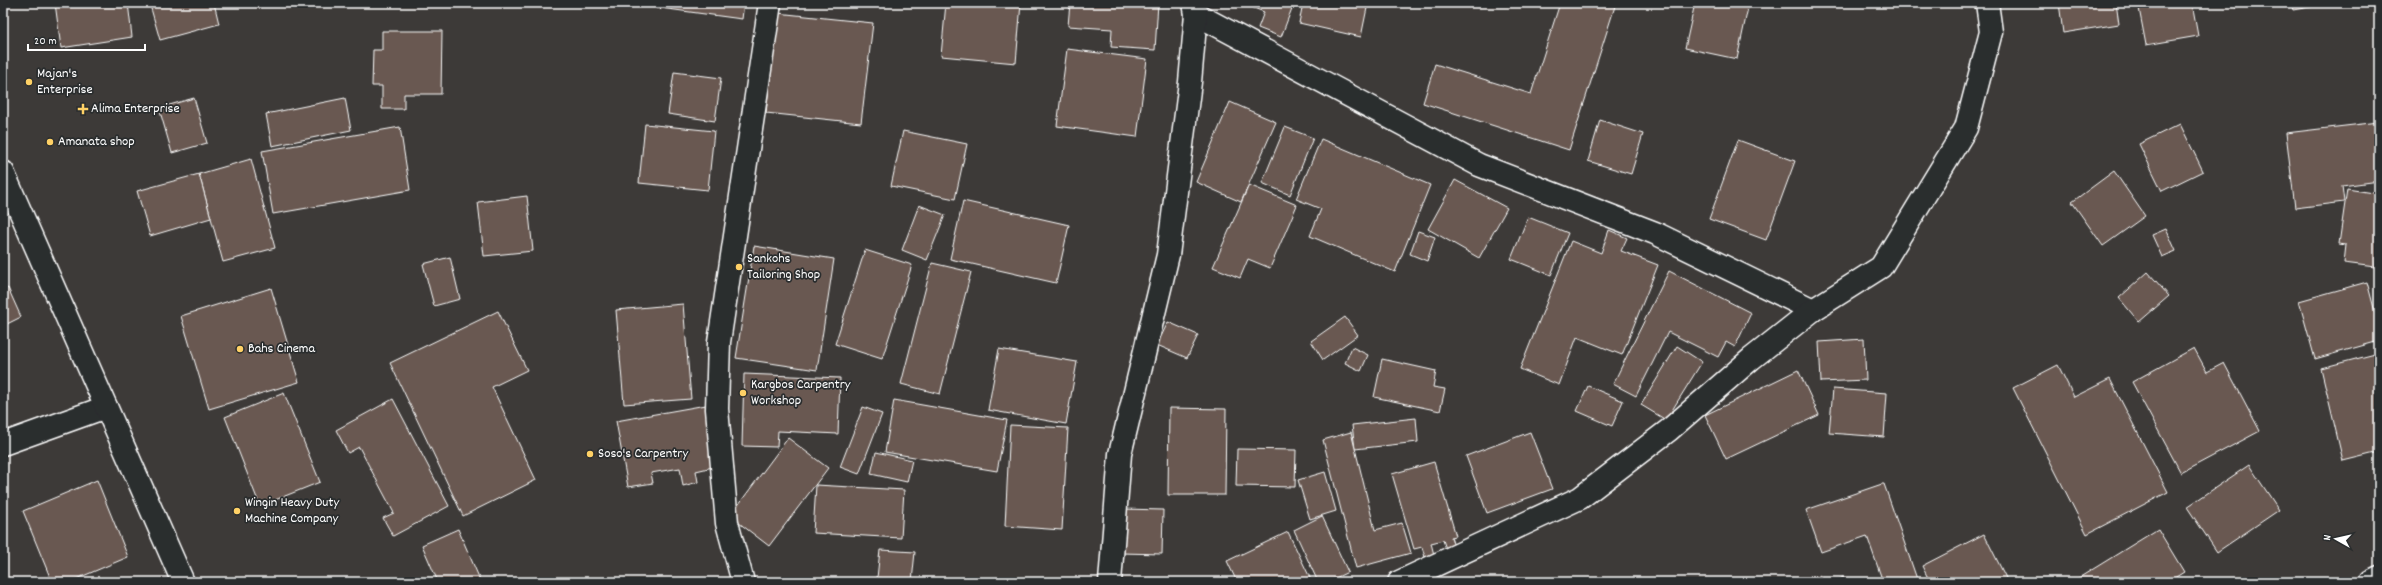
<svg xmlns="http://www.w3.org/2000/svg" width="2382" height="585" viewBox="0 0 2382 585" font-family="Dekko,sans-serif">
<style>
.building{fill:#695951;stroke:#fff}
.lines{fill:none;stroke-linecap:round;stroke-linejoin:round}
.minor-casing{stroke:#fff;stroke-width:25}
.major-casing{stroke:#fff;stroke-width:25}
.highway-casing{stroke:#fff;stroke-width:25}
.minor{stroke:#2a2d2e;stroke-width:22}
.major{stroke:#2a2d2e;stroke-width:22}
.highway{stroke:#2a2d2e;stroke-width:22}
.poi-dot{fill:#ffd166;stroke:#2a2d2e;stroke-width:1.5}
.labels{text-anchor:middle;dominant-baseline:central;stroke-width:3.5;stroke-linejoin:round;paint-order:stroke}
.poi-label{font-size:14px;fill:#fff;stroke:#2a2d2e;text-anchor:start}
</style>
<rect width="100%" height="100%" fill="#3d3a38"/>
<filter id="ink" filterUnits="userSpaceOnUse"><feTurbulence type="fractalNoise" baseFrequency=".025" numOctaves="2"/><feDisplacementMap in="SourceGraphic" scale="8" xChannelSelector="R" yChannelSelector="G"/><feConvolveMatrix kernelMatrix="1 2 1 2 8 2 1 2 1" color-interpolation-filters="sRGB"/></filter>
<g filter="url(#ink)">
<!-- building -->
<g class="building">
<path d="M55,3H128L132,37L61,48Z"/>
<path d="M159,3H214L219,24L160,40L150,5Z"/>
<path d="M369,3H393V6Z"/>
<path d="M623,3H744L742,19Z"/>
<path d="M946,3H1021L1016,63L941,56Z"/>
<path d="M1070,3H1158L1155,50L1111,47L1112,29L1068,26Z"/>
<path d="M1241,3H1294L1281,37L1258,28L1264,12Z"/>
<path d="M1303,3H1368L1361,37L1299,23Z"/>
<path d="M1560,3H1616L1569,150L1423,103L1435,64L1531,94Z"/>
<path d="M1695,3H1749L1737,59L1685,48Z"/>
<path d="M2059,3H2116L2119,24L2063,33Z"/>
<path d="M2138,3H2192L2198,36L2146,45Z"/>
<path d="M2235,3H2263L2264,4L2236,8Z"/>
<path d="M2291,3H2332L2293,10Z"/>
<path d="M777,13L873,23L861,123L766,113Z"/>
<path d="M382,31H442L441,94H404V109H382V86H372L373,50H382Z"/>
<path d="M1067,49L1147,59L1137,137L1057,126Z"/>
<path d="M674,72L721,78L715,121L668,114Z"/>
<path d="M194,98L207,143L172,153L159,108Z"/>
<path d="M345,98L351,130L272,146L266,114Z"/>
<path d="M1230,102L1276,122L1241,202L1196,182Z"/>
<path d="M1600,120L1643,134L1631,174L1588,161Z"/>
<path d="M2379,122V181L2342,186L2344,202L2295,208L2286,133Z"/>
<path d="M645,124L714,131L708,190L639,183Z"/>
<path d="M2180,124L2203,171L2162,191L2139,144Z"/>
<path d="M400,127L410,190L273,214L262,151Z"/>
<path d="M1285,127L1313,138L1290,195L1262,183Z"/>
<path d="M903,131L967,144L955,199L891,186Z"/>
<path d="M1321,139L1430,185L1395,272L1310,236L1321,209L1296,199Z"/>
<path d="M1738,140L1795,161L1766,240L1709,219Z"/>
<path d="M251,159L275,248L223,262L199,174Z"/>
<path d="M2114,171L2145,216L2103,246L2072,202Z"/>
<path d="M199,174L211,218L150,236L137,191Z"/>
<path d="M1455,180L1507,208L1479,258L1428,229Z"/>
<path d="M1249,185L1297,205L1270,268L1248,259L1240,278L1213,267Z"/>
<path d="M2347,189L2379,194V249L2375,267L2344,263L2346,245L2339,244Z"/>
<path d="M527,196L533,251L484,256L478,202Z"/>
<path d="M963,201L1069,225L1056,283L950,259Z"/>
<path d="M919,205L945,215L927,260L902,250Z"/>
<path d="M1528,217L1568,233L1551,275L1511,259Z"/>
<path d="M2166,229L2176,251L2162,257L2152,235Z"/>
<path d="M1609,230L1627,238L1621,251L1658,265L1622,355L1577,337L1559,385L1520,369L1571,241L1601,253Z"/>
<path d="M1418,231L1435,237L1427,261L1410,254Z"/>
<path d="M754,246L834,259L817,370L736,358Z"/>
<path d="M865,250L912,265L882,359L835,344Z"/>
<path d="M450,257L460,299L434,306L423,264Z"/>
<path d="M932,263L971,272L940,394L901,384Z"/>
<path d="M1669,271L1751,313L1735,347L1726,342L1718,357L1668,332L1636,396L1613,384Z"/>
<path d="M2148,272L2169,296L2139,322L2119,298Z"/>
<path d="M2367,282L2379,327V341L2315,359L2299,301Z"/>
<path d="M8,288L21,317L3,326V290Z"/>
<path d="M271,288L299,382L209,409L181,316Z"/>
<path d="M683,304L691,399L624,404L616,310Z"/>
<path d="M498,311L527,370L492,387L536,480L463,516L390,363Z"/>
<path d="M1345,317L1358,335L1323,360L1311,341Z"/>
<path d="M1168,322L1198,335L1187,358L1157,345Z"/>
<path d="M1864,339L1866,380L1821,382L1819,342Z"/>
<path d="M1677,346L1702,362L1666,420L1641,405Z"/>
<path d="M1352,347L1368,355L1361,371L1345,363Z"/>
<path d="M2194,348L2207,372L2224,363L2260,431L2181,473L2132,382Z"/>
<path d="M999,349L1077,362L1066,424L988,410Z"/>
<path d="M2379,353V452L2343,461L2321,368Z"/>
<path d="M1382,359L1436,371L1433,387L1445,389L1440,411L1374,397Z"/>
<path d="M2058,365L2074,397L2110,379L2168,492L2087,534L2013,388Z"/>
<path d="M1798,370L1819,415L1726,459L1705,415Z"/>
<path d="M744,374L840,378L838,434L778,431L777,447L742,446Z"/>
<path d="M1588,386L1623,401L1612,426L1577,411Z"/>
<path d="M1833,389L1887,393L1884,437L1829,433Z"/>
<path d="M284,393L320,482L260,506L225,417Z"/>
<path d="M393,399L449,506L393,536L383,518L394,513L359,447L348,453L336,430Z"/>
<path d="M894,400L1007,420L997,471L885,452Z"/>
<path d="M706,405L717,466L696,471L698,482L683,486L680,468L651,473L653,483L628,487L616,421Z"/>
<path d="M863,407L882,414L859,474L840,467Z"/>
<path d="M1169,408L1226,409L1225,495H1168Z"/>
<path d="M1416,418L1418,442L1355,449L1352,425Z"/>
<path d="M1010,425L1068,428L1062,530L1005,526Z"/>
<path d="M1351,432L1375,530L1402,523L1411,553L1356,568L1323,440Z"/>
<path d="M1530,432L1552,489L1487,513L1466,456Z"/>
<path d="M788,438L828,468L769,546L730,516Z"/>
<path d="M1237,449L1296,450L1295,487L1236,486Z"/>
<path d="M876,452L912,460L907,482L871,474Z"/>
<path d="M1434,462L1456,536L1451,537L1455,550L1447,552L1443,540L1431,543L1434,555L1425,557L1422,547L1414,549L1392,474Z"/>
<path d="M2249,465L2279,510L2217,552L2187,507Z"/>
<path d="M1325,472L1336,511L1310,519L1298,480Z"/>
<path d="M97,480L128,557L69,582H52L23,511Z"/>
<path d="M1882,484H1884L1918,582H1883L1867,536L1821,552L1806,510Z"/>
<path d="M816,485L904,490L901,538L813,533Z"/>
<path d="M1123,509L1163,510L1162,554L1121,553Z"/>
<path d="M1322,516L1348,572L1327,582H1318L1294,530Z"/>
<path d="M458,529L481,582H438L422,545Z"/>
<path d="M2158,529L2184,572L2168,582H2079L2077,579Z"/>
<path d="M1288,532L1312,582H1237L1227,561Z"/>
<path d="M1984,534L2008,582H1930L1922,566Z"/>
<path d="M880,550L915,552L912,581L877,578Z"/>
<path d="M1820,575L1824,582H1809Z"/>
<path d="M1843,577L1846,582H1835Z"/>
</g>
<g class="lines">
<defs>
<g id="minor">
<path d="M1196,14L1479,165L1655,233L1813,310"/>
<path d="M3,444L106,407"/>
<path d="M743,582L727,523L717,409L719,342L770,3"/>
<path d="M1110,582L1120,454L1168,255L1190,82L1196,14L1194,3"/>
<path d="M1399,582L1580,498L1669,430L1751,359L1813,310L1881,267L1966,128L1991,32L1987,3"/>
</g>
<path id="major" d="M3,172L183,582"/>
<path id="highway" d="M2371,582L2379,578"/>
</defs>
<!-- minor casing -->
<use href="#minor" class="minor-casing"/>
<!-- major casing -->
<use href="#major" class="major-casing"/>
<!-- highway casing -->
<use href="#highway" class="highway-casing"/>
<!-- minor -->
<use href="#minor" class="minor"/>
<!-- major -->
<use href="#major" class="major"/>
<!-- highway -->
<use href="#highway" class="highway"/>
</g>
</g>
<!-- markers -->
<g class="poi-dot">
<circle cx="29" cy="82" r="4"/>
<path d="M81 103h4v4h4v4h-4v4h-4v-4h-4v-4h4z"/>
<circle cx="50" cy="142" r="4"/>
<circle cx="739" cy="267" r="4"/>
<circle cx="240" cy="349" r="4"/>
<circle cx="743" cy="393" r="4"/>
<circle cx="590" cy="454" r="4"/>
<circle cx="237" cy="511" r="4"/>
</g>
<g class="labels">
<!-- poi labels -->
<g class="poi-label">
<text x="37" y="74">Majan's<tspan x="37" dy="16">Enterprise</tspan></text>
<text x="91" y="109">Alima Enterprise</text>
<text x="58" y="142">Amanata shop</text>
<text x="747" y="259">Sankohs<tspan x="747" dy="16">Tailoring Shop</tspan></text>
<text x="248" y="349">Bahs Cinema</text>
<text x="751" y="385">Kargbos Carpentry<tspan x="751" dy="16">Workshop</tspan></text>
<text x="598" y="454">Soso's Carpentry</text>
<text x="245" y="503">Wingin Heavy Duty<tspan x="245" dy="16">Machine Company</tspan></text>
</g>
</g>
<!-- margin -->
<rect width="2382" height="585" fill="none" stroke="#2a2d2e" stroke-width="16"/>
<rect x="8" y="8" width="2366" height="569" fill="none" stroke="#fff" stroke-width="1.5" filter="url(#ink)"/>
<!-- north arrow -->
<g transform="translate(2336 539) rotate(278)" stroke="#2a2d2e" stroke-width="3" paint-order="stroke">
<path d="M0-3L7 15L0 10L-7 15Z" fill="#ffffff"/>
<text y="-6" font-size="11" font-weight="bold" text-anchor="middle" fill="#ffffff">N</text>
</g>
<!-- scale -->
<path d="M28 44v6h117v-6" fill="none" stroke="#ffffff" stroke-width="2"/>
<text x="34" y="44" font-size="12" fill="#ffffff" stroke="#2a2d2e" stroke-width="3" paint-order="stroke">20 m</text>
</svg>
